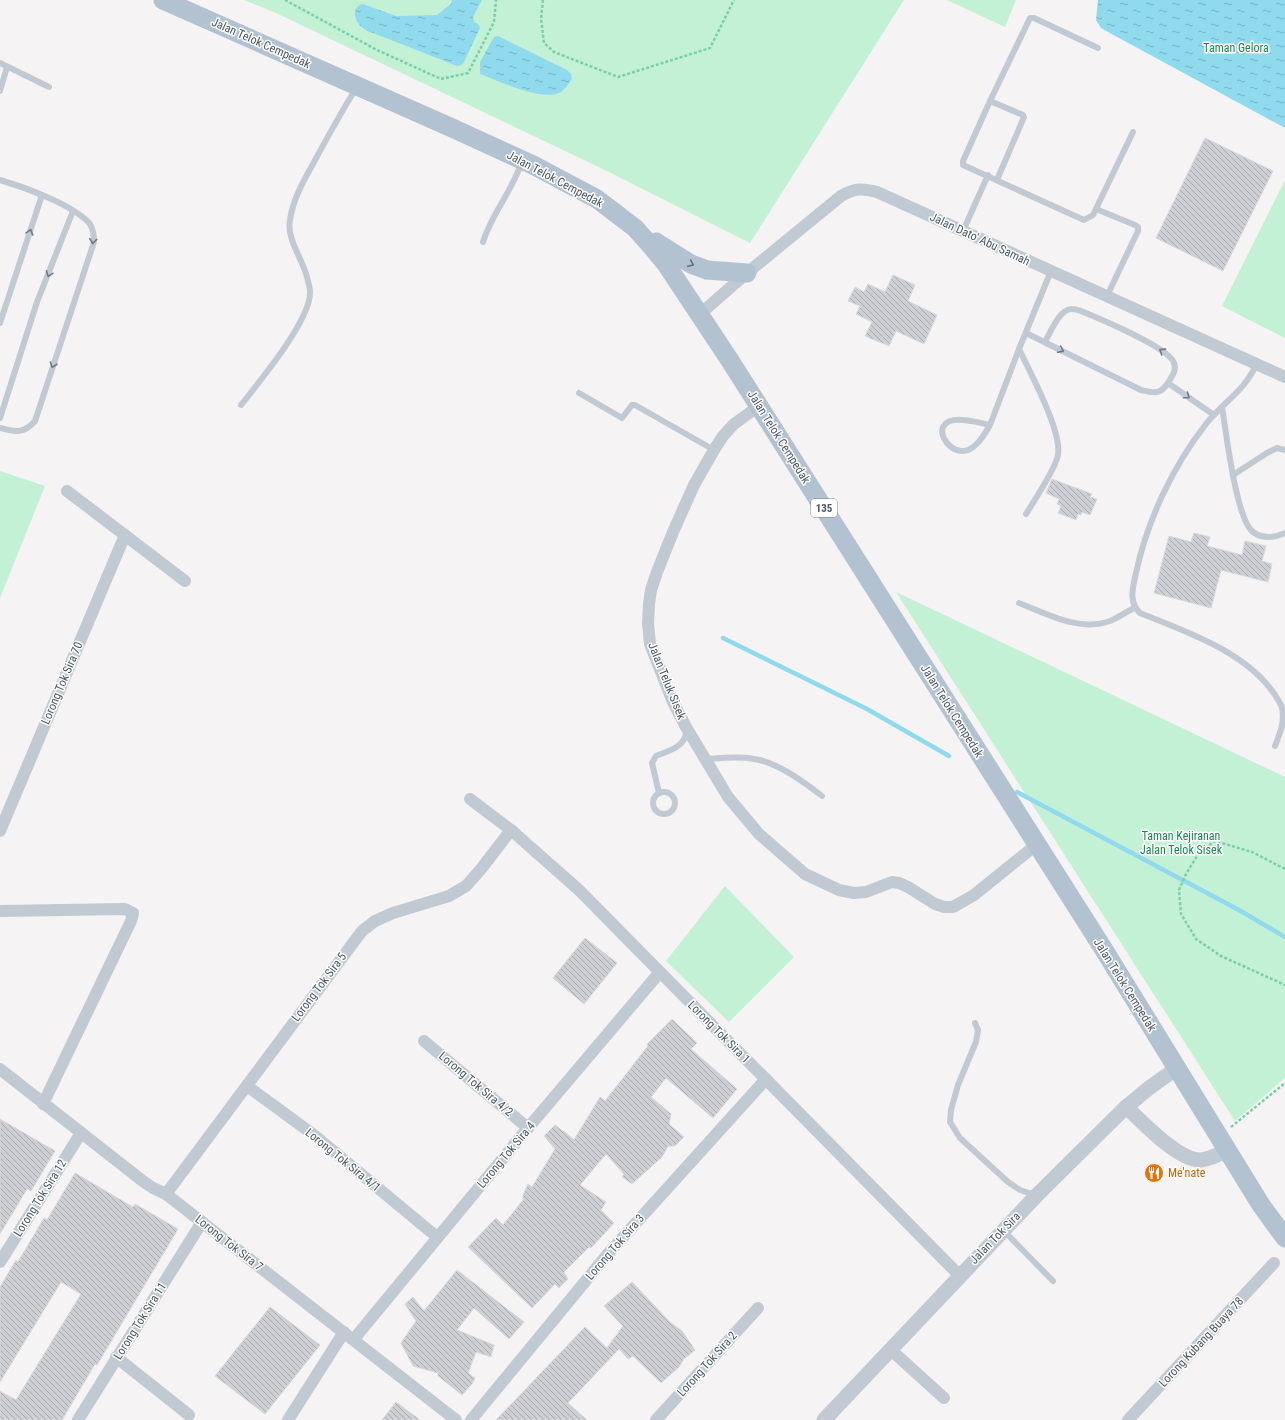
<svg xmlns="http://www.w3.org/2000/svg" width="1285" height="1420" viewBox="0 0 1285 1420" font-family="'Roboto Condensed',sans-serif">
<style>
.green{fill:#c3f1d5}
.water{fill:url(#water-ripples)}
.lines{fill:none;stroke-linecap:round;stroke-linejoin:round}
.stream{stroke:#90daee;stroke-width:4.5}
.building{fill:url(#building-back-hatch);stroke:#d7d9de}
.path{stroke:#7ad0a6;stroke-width:2.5;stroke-dasharray:3 2;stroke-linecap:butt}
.service{stroke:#c1cad2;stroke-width:6}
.minor{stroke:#c1cad2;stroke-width:12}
.tertiary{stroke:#c1cad2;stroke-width:15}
.primary{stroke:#b3c2d1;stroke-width:19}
.oneway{stroke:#6e7983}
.oneway2{stroke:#64717d}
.labels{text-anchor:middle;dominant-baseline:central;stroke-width:3;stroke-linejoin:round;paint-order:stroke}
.shield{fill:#fff;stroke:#808990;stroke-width:1}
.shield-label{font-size:11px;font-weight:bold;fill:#4a5661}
.street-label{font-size:12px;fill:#4a5661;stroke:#fff}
.park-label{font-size:12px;fill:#17864f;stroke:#fff}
.food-label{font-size:12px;fill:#c56008;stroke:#fff;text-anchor:start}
</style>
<defs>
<pattern id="water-ripples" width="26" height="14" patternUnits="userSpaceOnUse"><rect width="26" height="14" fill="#90daee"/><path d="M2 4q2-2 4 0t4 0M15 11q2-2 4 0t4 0" fill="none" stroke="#78b4c4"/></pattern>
<pattern id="building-back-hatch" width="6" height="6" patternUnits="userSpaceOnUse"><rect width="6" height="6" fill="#cdcfd5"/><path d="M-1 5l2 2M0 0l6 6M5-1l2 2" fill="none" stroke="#a8abb0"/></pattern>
</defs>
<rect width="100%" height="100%" fill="#f5f3f3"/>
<!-- green -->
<g class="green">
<path d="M244,0H904L750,243L607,171L276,13Z"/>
<path d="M947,0H1016L1005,27Z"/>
<path d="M1285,180V338L1222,306Z"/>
<path d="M0,471L45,486L0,598Z"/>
<path d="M896,592L1285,777V1078L1235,1121Z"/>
<path d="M725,886L794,957L729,1022L666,961Z"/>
</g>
<!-- water -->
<g class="water">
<path d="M452,0H482L473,17L474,22L478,24L480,28L463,64L457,66L368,31C364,29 360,27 358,23C353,16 354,5 363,4L396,16L437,15L451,4Z"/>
<path d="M1098,0H1285V128L1108,32L1101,28L1096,20Z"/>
<path d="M498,36L567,70L571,74L572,79C568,84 565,90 559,93C540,101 499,81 480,74V62L494,37Z"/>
</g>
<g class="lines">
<!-- stream -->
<g class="stream">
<path d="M723,638L867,709L949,756"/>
<path d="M1017,792L1239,910L1285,937"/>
</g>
</g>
<!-- building -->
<g class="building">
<path d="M1205,138L1273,171L1223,271L1156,238Z"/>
<path d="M893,275L915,285L908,301L937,315L924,344L896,331L889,346L865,336L872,322L856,314L860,306L848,301L855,287L864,292L868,284L885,292Z"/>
<path d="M1052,479L1092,494L1090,497L1097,499L1090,515L1082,512L1081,515L1078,514L1076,520L1058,513L1061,506L1057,504L1059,499L1046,493Z"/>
<path d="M1194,533L1210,537L1207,546L1242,555L1245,541L1266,546L1262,561L1272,564L1268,582L1221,570L1211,608L1154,593L1169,536L1191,542Z"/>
<path d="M585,938L617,963L584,1004L553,978Z"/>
<path d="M672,1019L697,1043L691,1049L737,1089L713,1118L666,1078L651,1097L671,1114L669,1124L684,1137L675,1146H668L662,1157L632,1184L622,1177L624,1174L606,1154L580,1185L606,1202L601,1210L614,1223L591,1248L589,1247L564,1272L568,1279L559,1288L555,1284L532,1308L468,1247L496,1218L503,1225L523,1200V1195L528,1184L532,1187L555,1149L544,1136L555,1125L564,1132V1131L574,1140L600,1097L605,1101L648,1046L647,1044Z"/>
<path d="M0,1119L55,1151L31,1191L27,1189L0,1234Z"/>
<path d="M75,1173L133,1207L135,1204L178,1229L97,1365L95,1364L62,1420H0V1391L16,1400L81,1294L61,1282L0,1382V1287L16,1260L18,1262L44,1218L47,1220Z"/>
<path d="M457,1270L524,1322L509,1339L474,1308L457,1330L494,1345L491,1357L476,1352L468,1373L475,1378L472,1384L462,1395L438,1376V1373L413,1366L401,1343L416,1321L405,1304L413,1297L424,1311Z"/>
<path d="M632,1282L670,1322L682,1331L695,1350L684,1359L679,1367L661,1383L633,1356L628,1359L619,1349L568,1403L587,1420H496L585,1327L607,1348L623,1326L604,1306Z"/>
<path d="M270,1307L320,1345L265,1414L215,1376Z"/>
<path d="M396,1402L420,1420H382Z"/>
</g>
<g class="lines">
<!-- path -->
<g class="path">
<path d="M285,0L377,50L441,79L468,73L494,22L496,0"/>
<path d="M543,0L541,19L544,43L554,52L618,77L710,48L734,0"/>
<path d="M1285,869L1252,852L1215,841L1199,853L1186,874L1179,890L1181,914L1196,939L1221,956L1285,985"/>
<path d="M1231,1127L1285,1083"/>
</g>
<!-- service -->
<g class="service">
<path d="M1098,48L1034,18H1030L990,101L963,161V165L1084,220L1093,215L1133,132"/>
<path d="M0,63L49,87"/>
<path d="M0,91L7,67"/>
<path d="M990,101L1023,115L1024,117L997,180"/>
<path d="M0,180C24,187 74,205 90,224C93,229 94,236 94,242L35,421C24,434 15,432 0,428"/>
<path d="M1096,209L1135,225L1138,227V231L1107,296"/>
<path d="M963,231L988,175"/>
<path d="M483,242C492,213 513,190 522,161"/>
<path d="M0,323L42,195"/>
<path d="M1026,333L1141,390C1154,393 1160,395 1168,383L1214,415"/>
<path d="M1045,342C1050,333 1060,308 1072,309C1075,309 1078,310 1081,311C1098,318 1170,348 1174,363C1177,370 1172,376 1168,383"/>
<path d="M1019,349C1030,372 1062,431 1058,455C1056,468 1034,501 1026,514"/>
<path d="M1257,364C1252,373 1247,382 1240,389C1229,401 1216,411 1206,424C1173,466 1147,521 1136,573C1133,587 1128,602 1140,613C1185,631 1247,652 1275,695C1277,699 1281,703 1282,708C1285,722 1280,733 1275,746"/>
<path d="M579,393L622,418L632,405H635L714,450"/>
<path d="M241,405C259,382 311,320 310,292C310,287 308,282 307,277C303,260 286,238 290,220C293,199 303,182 313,164C327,138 341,112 357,87"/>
<path d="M1222,407C1226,431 1236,519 1253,532C1262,539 1275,538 1285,533"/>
<path d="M0,418L37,302L73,211"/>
<path d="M990,425C980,423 960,417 950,421C933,428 947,450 961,451C975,452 984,435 990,425L1019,349L1051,271"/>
<path d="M1233,475L1267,453L1277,448L1285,450"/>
<path d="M1019,603C1047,614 1079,632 1110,621C1118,618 1126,612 1134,608"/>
<path d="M705,759C722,758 738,756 754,759C777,762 804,782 822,796"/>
<circle cx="664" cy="803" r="11"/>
<path d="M659,793L652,763L656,756C668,751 686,747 686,731"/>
<path d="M975,1023L978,1030L976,1042L958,1085L951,1110L950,1122L960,1138L1008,1182L1020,1190L1035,1195"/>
<path d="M1004,1231L1053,1281"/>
</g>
<!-- minor -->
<g class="minor">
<path d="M700,314L747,273L841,196C855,188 862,188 877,192L1285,377"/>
<path d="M759,406L734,424L723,436L714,450L694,485L673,532L657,572L651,590L649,604L648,623L650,644L673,702L686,727L728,797L759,834L805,874L839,890L854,893L866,892L892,882L899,883L908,887L935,904L944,907H953L974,895L1036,845"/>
<path d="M67,491L185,581"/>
<path d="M470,799L511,830L579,890L960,1276"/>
<path d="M0,831L125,535"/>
<path d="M0,911L125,909L133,913L131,921L43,1104"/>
<path d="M424,1041L528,1128"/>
<path d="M0,1069L144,1182L153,1188L166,1194L456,1420"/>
<path d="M247,1086L314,1135L437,1237"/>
<path d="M166,1194L362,931L375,921L393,913L449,896L466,886L481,869L511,830"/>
<path d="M0,1262L81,1133"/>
<path d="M354,1339L528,1128L660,972"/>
<path d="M891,1350L944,1398"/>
<path d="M116,1357L189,1415"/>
<path d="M78,1420L202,1222"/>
<path d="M288,1420L344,1332"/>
<path d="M471,1420L607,1255L766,1079"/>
<path d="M656,1420L758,1308"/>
<path d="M1128,1420L1274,1263"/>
</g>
<!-- tertiary -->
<g class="tertiary">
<path d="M1126,1107C1143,1122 1178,1161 1201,1160C1210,1159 1220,1154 1228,1150"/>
<path d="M824,1420L1037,1195L1126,1107L1149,1088L1177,1068"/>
</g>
<!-- primary -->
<g class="primary">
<path d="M163,0L450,127L533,165L597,199L635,228L652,247L666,264L729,359L1106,953L1261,1205L1285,1238"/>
<path d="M656,242L691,264L707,270L747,273"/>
</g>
</g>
<!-- one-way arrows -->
<defs><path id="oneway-chevron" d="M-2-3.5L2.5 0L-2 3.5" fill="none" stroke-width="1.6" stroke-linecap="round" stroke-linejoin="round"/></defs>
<g class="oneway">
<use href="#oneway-chevron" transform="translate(30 232) rotate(-72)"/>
<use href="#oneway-chevron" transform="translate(93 241) rotate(96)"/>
<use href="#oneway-chevron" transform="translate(49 274) rotate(111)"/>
<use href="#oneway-chevron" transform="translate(1061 350) rotate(26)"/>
<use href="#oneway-chevron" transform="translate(1162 351) rotate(-147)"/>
<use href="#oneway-chevron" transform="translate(53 365) rotate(109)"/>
<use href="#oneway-chevron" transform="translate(1187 396) rotate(35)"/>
</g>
<use class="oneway2" href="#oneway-chevron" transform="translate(691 264) rotate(25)"/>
<!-- icons -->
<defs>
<symbol id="restaurant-disc" viewBox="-11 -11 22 22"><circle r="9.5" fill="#e8710a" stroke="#fff"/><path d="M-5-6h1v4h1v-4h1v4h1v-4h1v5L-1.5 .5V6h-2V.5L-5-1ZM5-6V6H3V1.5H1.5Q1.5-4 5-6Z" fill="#fff"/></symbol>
</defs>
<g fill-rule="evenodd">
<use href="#restaurant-disc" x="1143" y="1162" width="22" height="22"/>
</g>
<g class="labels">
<!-- shield labels -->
<rect class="shield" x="811" y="499" width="26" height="18" rx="3"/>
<g class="shield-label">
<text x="824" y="508">135</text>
</g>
<!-- street labels -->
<g class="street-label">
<text transform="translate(261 43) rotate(24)">Jalan Telok Cempedak</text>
<text transform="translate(555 179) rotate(28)">Jalan Telok Cempedak</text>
<text transform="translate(980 239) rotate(25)">Jalan Dato' Abu Samah</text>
<text transform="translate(779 437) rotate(58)">Jalan Telok Cempedak</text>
<text transform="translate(667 681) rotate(68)">Jalan Teluk Sisek</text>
<text transform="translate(62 683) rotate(-67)">Lorong Tok Sira 70</text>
<text transform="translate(952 711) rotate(58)">Jalan Telok Cempedak</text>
<text transform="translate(1125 985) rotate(58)">Jalan Telok Cempedak</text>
<text transform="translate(319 987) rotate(-53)">Lorong Tok Sira 5</text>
<text transform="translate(719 1032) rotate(45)">Lorong Tok Sira 1</text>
<text transform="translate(476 1084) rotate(40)">Lorong Tok Sira 4/2</text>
<text transform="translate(506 1155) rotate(-50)">Lorong Tok Sira 4</text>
<text transform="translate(343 1160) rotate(39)">Lorong Tok Sira 4/1</text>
<text transform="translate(40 1198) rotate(-58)">Lorong Tok Sira 12</text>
<text transform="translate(995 1238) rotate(-46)">Jalan Tok Sira</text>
<text transform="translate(229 1243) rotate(38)">Lorong Tok Sira 7</text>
<text transform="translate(615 1247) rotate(-49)">Lorong Tok Sira 3</text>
<text transform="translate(140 1321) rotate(-58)">Lorong Tok Sira 11</text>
<text transform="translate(1201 1342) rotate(-47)">Lorong Kubang Buaya 78</text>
<text transform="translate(707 1364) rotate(-48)">Lorong Tok Sira 2</text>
</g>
<!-- park labels -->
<g class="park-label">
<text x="1236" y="48">Taman Gelora</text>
<text x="1181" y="836">Taman Kejiranan<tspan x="1181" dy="14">Jalan Telok Sisek</tspan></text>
</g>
<!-- food labels -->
<g class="food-label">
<text x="1168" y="1173">Me'nate</text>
</g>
</g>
</svg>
